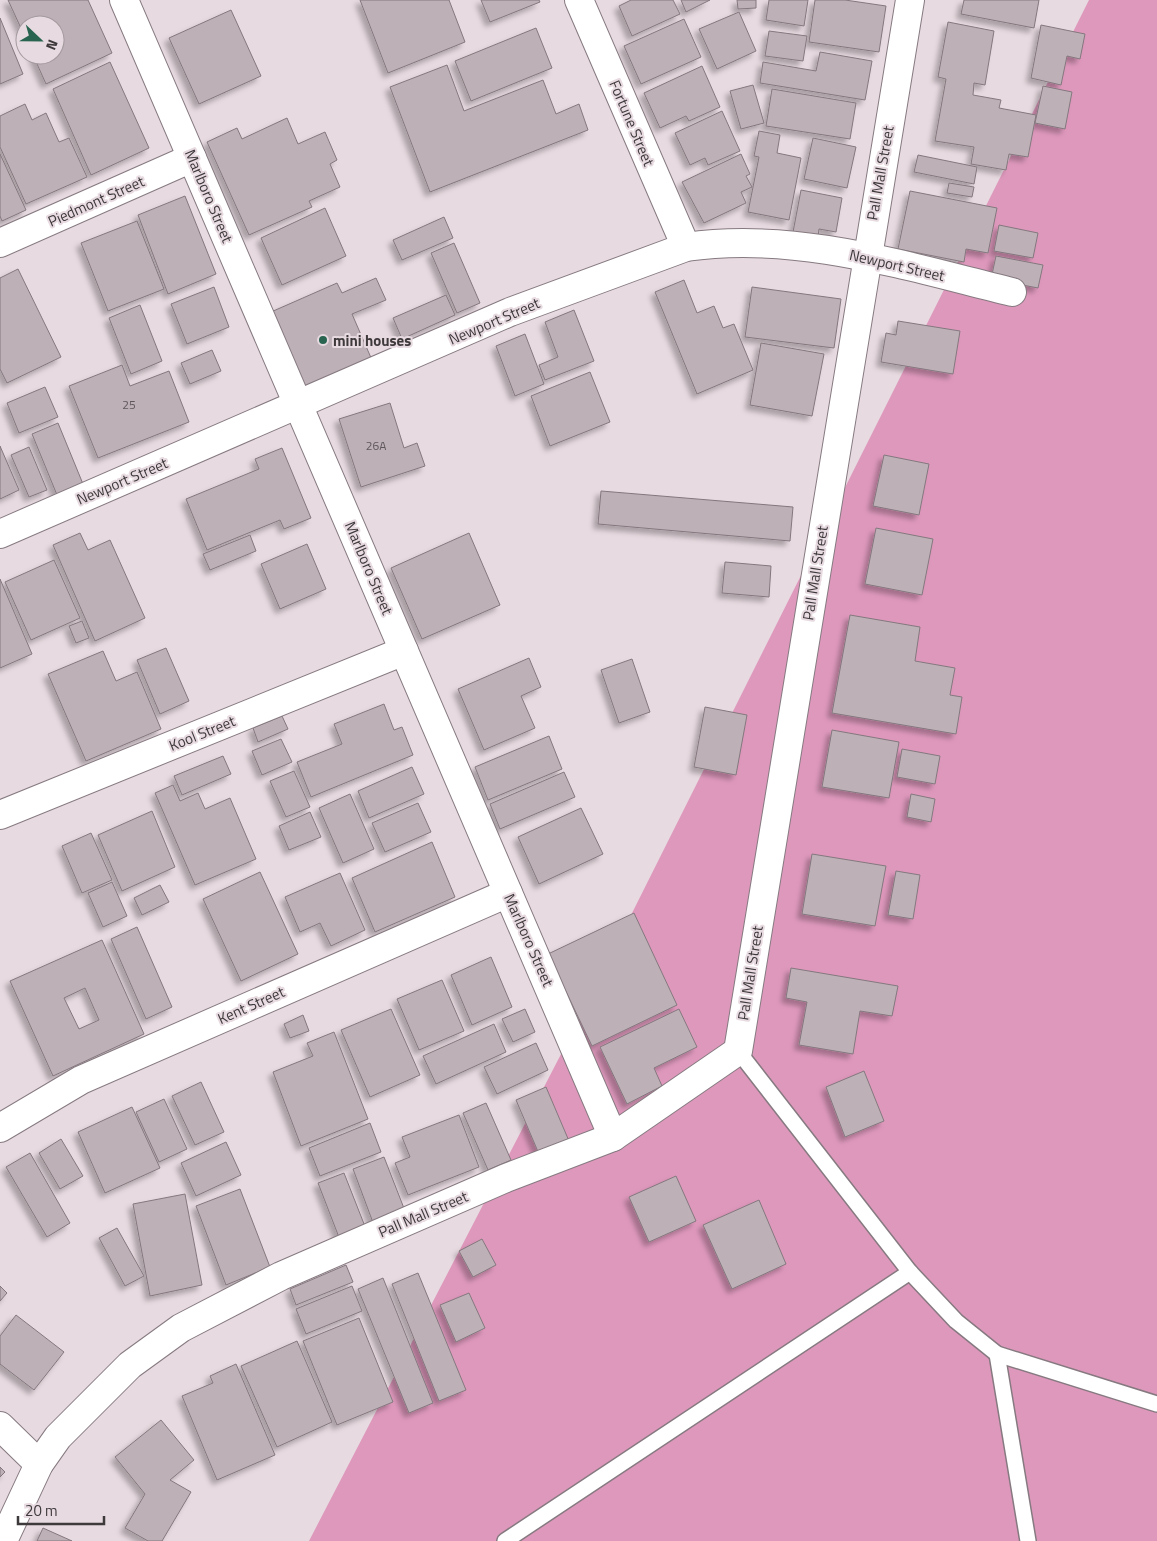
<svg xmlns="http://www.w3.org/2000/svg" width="1157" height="1541" viewBox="0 0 1157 1541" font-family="'Titillium Web',sans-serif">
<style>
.forest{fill:#de98bc}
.building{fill:#bdb0b6;stroke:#84787e;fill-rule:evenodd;filter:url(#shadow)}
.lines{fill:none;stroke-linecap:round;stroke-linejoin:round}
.lane-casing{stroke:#867a80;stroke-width:18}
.street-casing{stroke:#867a80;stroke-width:30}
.lane{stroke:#fff;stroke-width:15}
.street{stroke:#fff;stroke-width:28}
.poi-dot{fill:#28644f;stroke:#e7dae0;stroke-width:2}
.labels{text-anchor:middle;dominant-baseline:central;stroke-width:4;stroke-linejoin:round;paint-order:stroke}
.number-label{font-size:12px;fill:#5e575a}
.street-label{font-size:15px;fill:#3e393b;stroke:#e7dae0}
.poi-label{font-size:15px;font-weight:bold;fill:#3e393b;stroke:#e7dae0;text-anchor:start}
</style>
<defs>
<filter id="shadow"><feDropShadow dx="-4.5" dy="4.5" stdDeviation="2.5" flood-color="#0004"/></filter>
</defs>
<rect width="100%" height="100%" fill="#e7dae0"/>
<!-- forest -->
<path class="forest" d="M1089,0H1157V1541H309L573,1031Z"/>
<!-- building -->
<g class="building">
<path d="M8,0H88L112,53L46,84L33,55H55V25H25V37Z"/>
<path d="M360,0H449L465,42L388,73Z"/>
<path d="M481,0H539L540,2L490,22Z"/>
<path d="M631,0H673L680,14L632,36L619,6Z"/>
<path d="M681,0H710L686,12Z"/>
<path d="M737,0H756V8L738,9Z"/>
<path d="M769,0H808L804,26L766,20Z"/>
<path d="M815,0H845L886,6L879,52L809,42Z"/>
<path d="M964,0H1039L1034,28L961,14Z"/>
<path d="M231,10L261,76L199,104L169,38Z"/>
<path d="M739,12L756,51L717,69L699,29Z"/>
<path d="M0,18L23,74L0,84Z"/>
<path d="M684,19L701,57L641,84L624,46Z"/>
<path d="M948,22L994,31L985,85L974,83L973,95L1001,100L999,108L1036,115L1028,157L1009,154L1006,170L971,164L974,147L935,141L946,79L938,77Z"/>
<path d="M1041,25L1085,34L1080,59L1067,56L1061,85L1031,78Z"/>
<path d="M536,28L552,68L471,101L455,61Z"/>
<path d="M769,31L807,36L803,61L765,56Z"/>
<path d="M820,52L872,61L865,100L760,83L763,62L816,71Z"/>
<path d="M110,62L149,148L91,175L53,89Z"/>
<path d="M447,65L464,111L543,80L556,114L579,104L588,130L430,192L390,87Z"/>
<path d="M702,66L720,107L689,121L686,116L660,128L644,93Z"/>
<path d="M753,85L764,123L741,129L730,91Z"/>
<path d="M1043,86L1072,92L1065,129L1035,123Z"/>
<path d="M772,89L856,103L850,139L766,126Z"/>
<path d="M25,104L32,120L46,113L59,142L69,138L87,177L26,204L0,147V116Z"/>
<path d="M722,111L740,151L708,165L705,158L690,165L675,133Z"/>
<path d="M287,118L298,144L325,132L337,160L330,164L340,187L309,201L312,207L249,235L207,142L237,128L242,139Z"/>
<path d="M759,131L780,135L777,153L801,158L789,220L748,212L759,157L754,156Z"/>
<path d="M813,138L856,147L847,188L804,179Z"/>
<path d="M0,154L26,210L2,221L0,216Z"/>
<path d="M741,154L750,174L746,176L752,187L741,192L746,203L704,223L682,182Z"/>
<path d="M918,155L977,167L974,184L914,172Z"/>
<path d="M949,183L974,187L972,197L947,193Z"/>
<path d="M801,190L842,198L836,232L819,229L818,237L793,232Z"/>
<path d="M910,191L997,208L988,253L966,249L964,262L898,249Z"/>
<path d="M185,196L216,274L168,294L138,215Z"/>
<path d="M325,208L346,256L282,285L261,238Z"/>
<path d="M444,217L453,238L402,260L393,240Z"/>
<path d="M137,221L164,289L108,311L81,243Z"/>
<path d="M999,225L1038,233L1033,258L994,251Z"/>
<path d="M454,243L480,303L457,313L431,253Z"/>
<path d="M996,256L1043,265L1038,288L991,279Z"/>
<path d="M18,269L61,357L7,383L0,369V278Z"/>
<path d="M376,278L386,300L352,314L375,367L307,396L271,312L337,283L342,293Z"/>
<path d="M684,280L697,313L714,306L723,328L734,324L753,370L697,394L655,292Z"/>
<path d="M214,287L229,327L187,344L171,304Z"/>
<path d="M752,287L841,299L834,348L745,337Z"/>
<path d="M446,295L455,315L402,339L393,318Z"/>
<path d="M140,305L162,361L131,374L109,318Z"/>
<path d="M574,310L594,361L545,380L539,365L558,357L545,322Z"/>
<path d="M898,321L960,331L953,374L881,362L886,333L896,335Z"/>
<path d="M525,334L544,384L515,396L496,346Z"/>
<path d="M761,343L824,354L812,416L750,405Z"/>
<path d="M212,350L221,371L190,384L181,363Z"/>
<path d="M122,365L130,386L169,371L189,422L98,458L69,386Z"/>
<path d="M590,372L610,422L550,446L531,396Z"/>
<path d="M45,387L58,417L19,433L7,403Z"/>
<path d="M390,403L404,448L417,443L425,466L361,487L339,419Z"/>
<path d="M58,423L83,484L57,495L32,434Z"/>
<path d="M0,446L19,490L0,499Z"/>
<path d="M29,447L47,490L29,497L11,455Z"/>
<path d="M282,448L311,518L284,529L280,520L207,550L186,499L259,469L255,459Z"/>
<path d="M884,455L929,464L919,515L873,506Z"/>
<path d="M601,491L793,507L790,541L598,524Z"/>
<path d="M876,528L933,539L922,595L865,584Z"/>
<path d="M80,533L88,550L110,540L145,618L95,641L53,545Z"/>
<path d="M469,533L500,605L422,639L391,568Z"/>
<path d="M250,535L256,551L210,570L203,554Z"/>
<path d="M307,544L326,589L280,609L261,564Z"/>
<path d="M54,560L80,618L31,640L5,582Z"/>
<path d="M725,562L771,566L769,597L722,593Z"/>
<path d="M0,579L32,654L0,668Z"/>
<path d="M850,615L920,627L915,661L955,668L950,695L962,697L956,734L832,713Z"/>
<path d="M82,621L89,638L76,643L69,626Z"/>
<path d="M166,648L189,701L160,714L137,660Z"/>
<path d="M103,651L116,681L137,672L161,729L86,761L48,674Z"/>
<path d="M529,658L541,687L521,696L535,728L484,750L458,689Z"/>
<path d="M632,659L650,712L619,723L601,670Z"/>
<path d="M384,704L394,730L402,727L413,755L311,797L297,762L342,744L334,724Z"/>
<path d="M705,707L747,715L736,775L694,767Z"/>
<path d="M282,716L288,729L258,742L253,728Z"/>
<path d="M832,730L899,742L889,798L822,787Z"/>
<path d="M549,736L562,769L488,800L475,767Z"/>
<path d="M281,739L292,762L262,775L252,751Z"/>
<path d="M902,749L940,756L935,784L897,777Z"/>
<path d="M223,756L231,774L182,795L174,776Z"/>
<path d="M412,767L424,794L369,818L358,791Z"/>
<path d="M294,771L310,807L286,817L270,781Z"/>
<path d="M564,772L575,797L500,829L490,804Z"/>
<path d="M173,785L180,801L198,793L205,809L230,798L256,859L195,885L155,793Z"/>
<path d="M350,794L374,849L343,863L319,808Z"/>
<path d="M911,794L935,799L931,822L907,817Z"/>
<path d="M418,803L431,832L385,852L372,823Z"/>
<path d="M581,808L603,854L539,884L518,837Z"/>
<path d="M152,811L175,867L122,891L98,835Z"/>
<path d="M310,812L321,837L289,850L279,826Z"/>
<path d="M91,833L112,880L82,893L62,846Z"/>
<path d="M432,842L455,897L375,932L352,878Z"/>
<path d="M812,854L886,866L875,926L802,914Z"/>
<path d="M896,871L920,875L913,919L888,915Z"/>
<path d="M260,872L298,954L241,981L203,899Z"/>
<path d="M340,873L365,930L331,946L320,923L300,932L285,897Z"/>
<path d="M112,882L127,916L103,927L88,893Z"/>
<path d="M160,885L169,902L142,915L134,898Z"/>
<path d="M634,913L677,1005L592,1046L548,954Z"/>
<path d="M137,927L172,1007L146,1019L111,939Z"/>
<path d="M102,940L144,1034L53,1076L10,981ZM85,988L99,1020L79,1029L64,998Z"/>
<path d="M491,957L512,1007L472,1025L451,975Z"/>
<path d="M791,968L898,986L892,1016L860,1011L853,1054L799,1045L807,1002L786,998Z"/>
<path d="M442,980L464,1031L419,1050L397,999Z"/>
<path d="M391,1009L420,1075L370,1097L341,1030Z"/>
<path d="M525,1009L535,1032L513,1042L502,1019Z"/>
<path d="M679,1009L697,1047L654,1068L662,1086L627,1104L600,1047Z"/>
<path d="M303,1015L309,1031L290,1038L284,1024Z"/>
<path d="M494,1024L506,1052L436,1084L423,1056Z"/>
<path d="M334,1032L368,1119L301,1146L273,1072L313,1056L307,1043Z"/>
<path d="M536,1043L548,1070L497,1094L484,1067Z"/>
<path d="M864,1071L884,1121L845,1137L826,1087Z"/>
<path d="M201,1082L224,1132L195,1145L172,1096Z"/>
<path d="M546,1087L569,1141L539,1154L516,1100Z"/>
<path d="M164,1099L187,1149L159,1162L136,1112Z"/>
<path d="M486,1103L511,1160L488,1170L463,1113Z"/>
<path d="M132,1107L160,1168L105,1193L78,1132Z"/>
<path d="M459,1115L479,1167L408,1195L395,1163L410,1157L402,1137Z"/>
<path d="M370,1123L381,1152L320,1176L309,1148Z"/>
<path d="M61,1139L83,1176L60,1189L39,1153Z"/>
<path d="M226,1142L241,1175L196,1196L181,1163Z"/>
<path d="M30,1153L70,1223L47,1237L6,1167Z"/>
<path d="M384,1157L407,1216L375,1228L353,1169Z"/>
<path d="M344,1173L366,1229L340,1240L318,1183Z"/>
<path d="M676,1176L696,1221L649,1242L629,1197Z"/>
<path d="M240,1189L270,1267L226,1285L196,1206Z"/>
<path d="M185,1194L202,1285L150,1296L133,1204Z"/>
<path d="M759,1200L786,1264L732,1289L703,1225Z"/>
<path d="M117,1228L144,1276L125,1286L99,1238Z"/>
<path d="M482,1239L496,1265L473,1277L459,1251Z"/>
<path d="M346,1265L353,1282L296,1305L290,1289Z"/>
<path d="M418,1273L466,1390L439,1401L392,1284Z"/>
<path d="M383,1278L433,1403L409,1413L358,1289Z"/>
<path d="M0,1286L7,1293L0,1301Z"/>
<path d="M352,1286L362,1311L306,1334L296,1309Z"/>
<path d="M469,1293L485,1328L456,1342L440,1305Z"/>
<path d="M16,1315L64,1352L34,1390L0,1364V1336Z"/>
<path d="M359,1318L393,1402L337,1425L303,1341Z"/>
<path d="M297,1341L332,1422L277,1447L241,1366Z"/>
<path d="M236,1364L275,1455L217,1480L182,1396L213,1383L210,1376Z"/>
<path d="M161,1420L194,1460L170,1480L191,1492L162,1541H148L125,1528L145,1494L115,1457Z"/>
<path d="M0,1467L5,1472L0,1477Z"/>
<path d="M43,1528L72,1541H37Z"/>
</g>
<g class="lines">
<defs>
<g id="lane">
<path d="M738,1051L910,1272L956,1321L997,1354L1157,1404"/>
<path d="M997,1354L1028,1541"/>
<path d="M505,1541L910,1272"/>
</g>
<g id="street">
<path d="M124,0L613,1137"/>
<path d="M579,0L686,247"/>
<path d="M0,243L192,158"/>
<path d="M0,534L510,312L686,247C796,231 905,266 1012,292"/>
<path d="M0,815L404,651"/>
<path d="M0,1128L81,1080L508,893"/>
<path d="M0,1426L39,1464"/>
<path d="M3,1541L39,1464L58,1437L130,1365L181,1328L281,1276L506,1178L613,1137L738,1051L910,0"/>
</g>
</defs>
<!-- lane casing -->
<use href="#lane" class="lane-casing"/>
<!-- street casing -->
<use href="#street" class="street-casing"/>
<!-- lane -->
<use href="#lane" class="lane"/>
<!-- street -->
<use href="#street" class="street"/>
</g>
<!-- markers -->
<circle class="poi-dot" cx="323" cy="340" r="5"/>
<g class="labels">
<!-- number labels -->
<g class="number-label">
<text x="129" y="404">25</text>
<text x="376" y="445">26A</text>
</g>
<!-- street labels -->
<g class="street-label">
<text transform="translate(632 123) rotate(67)">Fortune Street</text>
<text transform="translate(880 173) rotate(-80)">Pall Mall Street</text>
<text transform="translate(209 196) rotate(67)">Marlboro Street</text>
<text transform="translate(96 201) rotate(-24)">Piedmont Street</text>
<text transform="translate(897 265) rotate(13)">Newport Street</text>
<text transform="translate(494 321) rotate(-23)">Newport Street</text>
<text transform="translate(122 481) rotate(-23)">Newport Street</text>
<text transform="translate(369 568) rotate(67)">Marlboro Street</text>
<text transform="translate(815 573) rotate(-81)">Pall Mall Street</text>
<text transform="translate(202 733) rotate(-22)">Kool Street</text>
<text transform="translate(529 940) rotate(66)">Marlboro Street</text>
<text transform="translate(750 973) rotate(-81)">Pall Mall Street</text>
<text transform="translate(251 1005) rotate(-24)">Kent Street</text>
<text transform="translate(423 1214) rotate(-23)">Pall Mall Street</text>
</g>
<!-- poi labels -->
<g class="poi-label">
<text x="333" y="340">mini houses</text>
</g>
</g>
<!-- north arrow -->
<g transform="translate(40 40) rotate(112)"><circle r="24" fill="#e7dae0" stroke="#a39a9e"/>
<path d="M0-4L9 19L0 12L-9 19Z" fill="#28644f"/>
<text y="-8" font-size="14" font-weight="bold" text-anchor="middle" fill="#3e393b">N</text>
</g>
<!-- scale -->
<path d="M18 1516v8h86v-8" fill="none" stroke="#3e393b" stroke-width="2.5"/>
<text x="25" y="1516" font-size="15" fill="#3e393b" stroke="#e7dae0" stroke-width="4" paint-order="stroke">20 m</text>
</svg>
